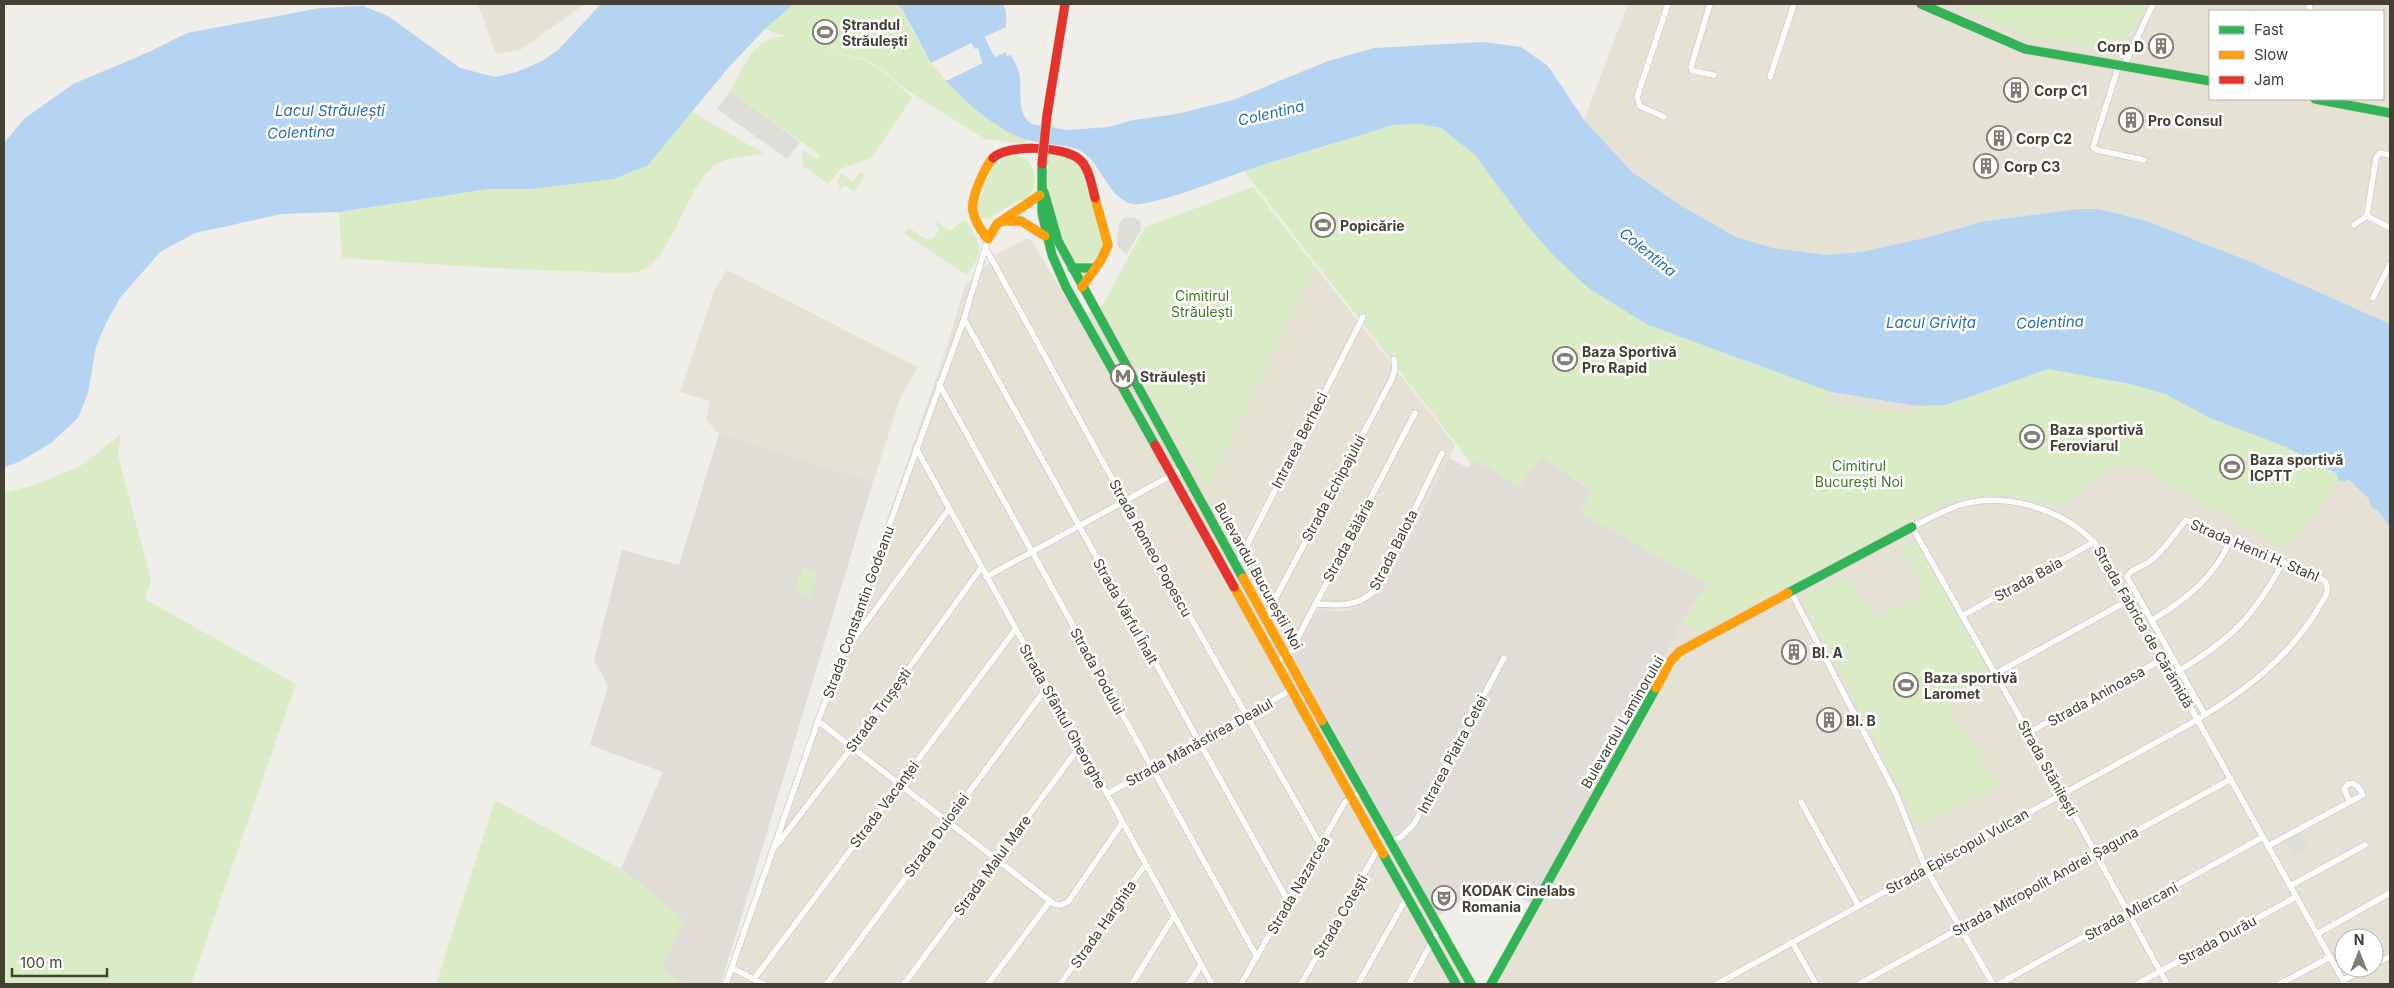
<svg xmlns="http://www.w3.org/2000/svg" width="2394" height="988" viewBox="0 0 2394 988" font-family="Inter,sans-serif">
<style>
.residential{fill:#e5e1d5;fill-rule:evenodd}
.industrial{fill:#e0ddd6}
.green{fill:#daecc6}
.parking{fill:#dfddd8}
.water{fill:#b5d4f1}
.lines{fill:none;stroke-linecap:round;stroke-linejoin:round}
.river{stroke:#b5d4f1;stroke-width:11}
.street-casing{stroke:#cccac4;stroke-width:7}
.fast-casing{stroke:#d0ccbe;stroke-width:10}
.slow-casing{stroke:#d0ccbe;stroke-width:10}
.jam-casing{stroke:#d0ccbe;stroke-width:10}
.street{stroke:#fdfcfc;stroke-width:5.5}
.fast{stroke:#30b455;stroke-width:9}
.slow{stroke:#ff9f0a;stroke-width:9}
.jam{stroke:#e5322d;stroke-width:9}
.jam-bridge-casing{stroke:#d3ccb4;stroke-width:10;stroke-linecap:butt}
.jam-bridge{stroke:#e5322d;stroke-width:9}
.labels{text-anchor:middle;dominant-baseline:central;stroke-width:5;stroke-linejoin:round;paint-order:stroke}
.poi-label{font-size:14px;font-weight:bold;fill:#464034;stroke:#fff;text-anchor:start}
.park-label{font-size:14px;fill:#3d7b23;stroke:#fff}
.street-label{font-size:14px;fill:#464034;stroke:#fff}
.water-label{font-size:15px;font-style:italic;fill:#266eb8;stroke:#fff}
</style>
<rect width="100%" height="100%" fill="#f0eee8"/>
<!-- residential -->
<g class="residential">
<path d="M478,4H585L520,50L496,54Z"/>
<path d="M1628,4H1951L2032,38L2121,53L2146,4H2390V324L2249,261L2202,242L2147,221L2099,209H2078L1985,221L1933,236L1861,252L1825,255L1773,248L1736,237L1680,205L1632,172L1584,120ZM2210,11H2383V99H2210Z"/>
<path d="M1025,239L1031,240L1078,318L1102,306L1207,488L1315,266L1455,445L1384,588L1368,601L1354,609L1317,610L1437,916L1477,984H729L767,867L943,358L965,286L999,253Z"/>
<path d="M727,270L918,367L901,396L873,482L719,434L706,420L710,401L680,392L715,289Z"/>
<path d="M1831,392L1917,406L1946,405L2348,480L2368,498L2372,508L2378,510L2390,527V984H1479L1488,983L1535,905L1682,622ZM2344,938H2374V968H2344Z"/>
</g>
<!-- industrial -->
<g class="industrial">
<path d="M719,434L873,482L721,984H683L660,970L684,920L621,869L663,772L590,745L608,686L594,660L622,550L679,565Z"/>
<path d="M1542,456L1593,492L1580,512L1707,584L1682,622L1535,905L1488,883L1437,916L1293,654L1317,610L1343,611L1354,609L1368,601L1384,588L1449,458L1468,468L1474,458Z"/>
</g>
<!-- green -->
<g class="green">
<path d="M794,4H896L902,9C932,75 962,106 1026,140L1024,144L985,139L905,89L886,72L865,59L815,49L865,60L888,75L912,98L871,158L840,169L828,184L803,166L802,153L804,151L817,159L820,155L730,91C743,69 755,33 787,37L765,29Z"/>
<path d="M1951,4H2146L2121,53L2032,38Z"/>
<path d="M692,112L765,154C749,156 731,156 717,164C686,182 673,263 637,272C625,275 594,272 580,271C501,270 421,263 342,258L339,212L489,189H532L614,179L648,165Z"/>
<path d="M1418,124L1441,128L1474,154L1529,228L1553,255L1648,325L1831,392L1825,402L1917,414V406L1946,405L2048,369L2130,384L2165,394L2210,418L2286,447L2338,474L2339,481L2286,549L2128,461L2084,484L2068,503L2061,506L2013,496L1971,494L1941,505L1699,633L1682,622L1707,584L1579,512L1592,491L1542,456L1519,487L1474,459L1471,463L1244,171L1393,125Z"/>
<path d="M1048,153C1061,154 1071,156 1080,165C1090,176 1099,228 1103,244C1098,259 1091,266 1075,263L1065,251L1048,200Z"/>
<path d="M1014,154C1035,156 1042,186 1026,199L1020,200L994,215L992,219L981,218L977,209C985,187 988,160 1014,154Z"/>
<path d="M860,172L865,176L854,192L844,185L840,190L838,181L841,173L853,182Z"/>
<path d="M1253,187L1315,266L1207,489L1102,306L1145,227Z"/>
<path d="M965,219C980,241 986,252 966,275L905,234L909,228L926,239H932L939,231L935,221L950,231Z"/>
<path d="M121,434L118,455L151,580L145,599L296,684L191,984H4V493L38,484L84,464Z"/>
<path d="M1912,544L1919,547L1988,672L1944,698L1998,785L1917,827L1908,804L1801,597L1848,574L1873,619L1924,595L1902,548Z"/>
<path d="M803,567L818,573L810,596L795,591Z"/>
<path d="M495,800L621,869L684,920L660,970L683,984H436Z"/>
</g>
<!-- parking -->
<g class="parking">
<path d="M730,91L800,142L787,159L717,109Z"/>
<path d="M1125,217L1136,218L1140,221L1141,230L1126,255L1117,244L1119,224Z"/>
<path d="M2298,830L2308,849L2296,856L2285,837Z"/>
</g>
<!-- water -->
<g class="water">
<path d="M601,4H794L765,29L729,67L648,165L614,179L532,189H489L339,212L282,214L195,233L160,252L120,298L106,323L96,347L88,393L78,418L51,443L19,462L4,467V143L24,119L73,84L149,52L187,33L320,8L363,6L388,16L460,68L495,77L517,72L542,61L558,50Z"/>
<path d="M896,4H1003L1006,11V27L982,38L985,45L975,49L971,43L931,63L902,9Z"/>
<path d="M1483,42L1521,47L1548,66L1584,120L1632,172L1680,205L1736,237L1773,248L1825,255L1861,252L1933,236L1985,221L2078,209H2099L2147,221L2249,261L2390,324V527L2378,510L2372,508L2368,498L2349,480L2339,481L2337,474L2286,447L2210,418L2165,394L2130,384L2048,369L1946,405L1917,406L1831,392L1648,325L1587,287L1553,255L1529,228L1474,154L1441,128L1418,124L1393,125C1343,141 1293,155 1244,171C1225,178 1148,208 1132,204C1105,196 1101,159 1077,149C1063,144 1046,145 1032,141C1002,135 966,103 946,81L983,63L979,53L989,49L993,58L1006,52L1007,56L1011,55C1014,61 1018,67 1019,73C1023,89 1015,114 1032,124L1067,130L1108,127L1133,120L1177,114L1233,100L1328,61L1374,48Z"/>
</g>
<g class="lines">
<!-- river -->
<path class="river" d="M976,32L992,65"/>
<defs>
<g id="street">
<path d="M1710,4L1691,67L1693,71L1714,75"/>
<path d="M2309,4L2310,11"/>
<path d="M2119,65L2093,147L2097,150L2144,160"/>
<path d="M2124,66L2153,4"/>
<path d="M1770,77L1794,4"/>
<path d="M1664,117L1640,106L1637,97L1668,4"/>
<path d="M2390,155L2380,153L2376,158L2367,216L2390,228"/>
<path d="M2354,225L2367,216"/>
<path d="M985,247L1127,506L1321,846"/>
<path d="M2373,298L2390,264"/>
<path d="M964,319L1289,903"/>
<path d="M939,384L1257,957"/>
<path d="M916,448L1212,984"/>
<path d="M1237,565L1363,317"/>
<path d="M986,577L1183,469"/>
<path d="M1791,592L1896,794L1925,867L1993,984"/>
<path d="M1315,604C1339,605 1358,608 1376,589L1442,453"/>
<path d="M1266,616L1392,379L1395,368L1394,359"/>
<path d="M1962,616L2094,542"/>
<path d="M2152,620C2187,599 2214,578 2231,539"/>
<path d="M848,647L949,509"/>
<path d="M1277,663L1292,649L1415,413"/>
<path d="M2180,670C2233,638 2254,616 2283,562"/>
<path d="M1995,674L2129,600"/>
<path d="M818,721L1054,904L1060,905L1068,902L1122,823"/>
<path d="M2028,733L2163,659"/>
<path d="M1107,794L1291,690"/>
<path d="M1801,802L1858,905"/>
<path d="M1390,842L1401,837L1414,824L1504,658"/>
<path d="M776,846L852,747L981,568"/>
<path d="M2268,846C2299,829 2331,812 2363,795C2359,788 2357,782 2348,784L2344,789L2350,802"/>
<path d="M2290,886L2365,845"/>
<path d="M2317,934L2390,893"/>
<path d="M1792,942L1816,984"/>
<path d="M2374,964L2390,957"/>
<path d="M732,968L763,984"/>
<path d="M754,979L1015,630"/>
<path d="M2343,980L2367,968"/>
<path d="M726,984L818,721L964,319L988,239"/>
<path d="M827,984L1047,687"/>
<path d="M904,984L1080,746"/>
<path d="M988,984L1050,901"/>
<path d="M1060,984L1145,865"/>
<path d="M1132,984L1174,916"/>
<path d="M1189,984L1201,965"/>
<path d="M1241,984L1345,802L1362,792"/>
<path d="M1301,984L1379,847"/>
<path d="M1358,984L1407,897"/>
<path d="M1409,984L1439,929"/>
<path d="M1717,984L2190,724C2242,693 2288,660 2319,607C2324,598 2332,590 2324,580L2186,520C2174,534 2165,550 2149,562C2142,567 2130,569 2127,577L2205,715"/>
<path d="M1859,984L2231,779"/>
<path d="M1999,984L2263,837"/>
<path d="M2137,984L2296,897"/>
<path d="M2167,984L2062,792L1912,527C1926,520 1941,512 1957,506C2003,491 2061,508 2094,542L2197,719L2345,984"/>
<path d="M2280,984L2330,957"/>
</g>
<g id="fast">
<path d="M1921,4L2025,49L2210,81"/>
<path d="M2315,99L2390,113"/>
<path d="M1042,164V213L1052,255L1066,287L1155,445"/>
<path d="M1044,192L1058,241L1243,578"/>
<path d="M1072,268H1094"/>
<path d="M1788,593L1912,527"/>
<path d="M1322,721L1471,984"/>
<path d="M1383,854L1456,984"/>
<path d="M1491,984L1656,688"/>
</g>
<g id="slow">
<path d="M993,158C985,167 970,199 973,211C975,222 981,230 988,239L997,224L1040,195"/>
<path d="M1004,221H1021L1045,236"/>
<path d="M1082,287L1101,260L1108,245L1095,198"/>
<path d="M1243,578L1322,721"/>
<path d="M1234,587L1383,854"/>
<path d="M1656,688L1670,662L1679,652L1788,593"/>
</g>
<g id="jam">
<path d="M1047,115L1065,4"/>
<path d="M993,158C1007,144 1064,146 1079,159C1089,167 1092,186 1095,198"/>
<path d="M1155,445L1234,587"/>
</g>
</defs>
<!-- street casing -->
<use href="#street" class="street-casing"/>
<!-- fast casing -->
<use href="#fast" class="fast-casing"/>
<!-- slow casing -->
<use href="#slow" class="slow-casing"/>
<!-- jam casing -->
<use href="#jam" class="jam-casing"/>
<!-- street -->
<use href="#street" class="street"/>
<!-- fast -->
<use href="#fast" class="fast"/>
<!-- slow -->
<use href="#slow" class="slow"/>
<!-- jam -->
<use href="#jam" class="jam"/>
<defs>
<path id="jam-bridge" d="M1042,164L1047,115"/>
</defs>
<!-- jam-bridge casing -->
<use href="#jam-bridge" class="jam-bridge-casing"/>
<!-- jam-bridge -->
<use href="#jam-bridge" class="jam-bridge"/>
</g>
<!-- icons -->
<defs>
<symbol id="stadium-ring" viewBox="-11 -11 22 22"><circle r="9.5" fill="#fff" stroke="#827d73" stroke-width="1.5"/><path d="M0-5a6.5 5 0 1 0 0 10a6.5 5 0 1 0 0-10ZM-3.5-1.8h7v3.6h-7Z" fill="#827d73"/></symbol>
<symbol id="building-ring" viewBox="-11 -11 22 22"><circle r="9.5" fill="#fff" stroke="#827d73" stroke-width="1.5"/><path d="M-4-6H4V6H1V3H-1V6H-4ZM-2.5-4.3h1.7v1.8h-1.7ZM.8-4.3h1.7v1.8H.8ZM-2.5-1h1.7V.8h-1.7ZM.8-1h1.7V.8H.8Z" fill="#827d73"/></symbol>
<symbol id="metro-ring" viewBox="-11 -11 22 22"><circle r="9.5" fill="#fff" stroke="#827d73" stroke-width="1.5"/><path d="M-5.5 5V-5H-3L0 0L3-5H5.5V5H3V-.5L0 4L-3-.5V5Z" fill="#827d73"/></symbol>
<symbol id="theatre-ring" viewBox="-11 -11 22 22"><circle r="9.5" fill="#fff" stroke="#827d73" stroke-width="1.5"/><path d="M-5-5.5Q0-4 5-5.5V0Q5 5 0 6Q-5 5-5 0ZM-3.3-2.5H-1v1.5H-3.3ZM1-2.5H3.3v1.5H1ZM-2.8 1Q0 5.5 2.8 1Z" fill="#827d73"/></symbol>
</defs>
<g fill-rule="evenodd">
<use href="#stadium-ring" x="811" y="18" width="28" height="28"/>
<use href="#building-ring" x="2147" y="32" width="28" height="28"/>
<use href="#building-ring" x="2002" y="76" width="28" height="28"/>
<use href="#building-ring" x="2117" y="106" width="28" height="28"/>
<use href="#building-ring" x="1985" y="124" width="28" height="28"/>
<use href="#building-ring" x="1972" y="152" width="28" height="28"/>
<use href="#stadium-ring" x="1309" y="211" width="28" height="28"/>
<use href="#stadium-ring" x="1551" y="345" width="28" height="28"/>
<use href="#metro-ring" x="1109" y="362" width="28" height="28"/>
<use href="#stadium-ring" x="2018" y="423" width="28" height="28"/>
<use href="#stadium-ring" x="2218" y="453" width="28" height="28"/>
<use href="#building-ring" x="1780" y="638" width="28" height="28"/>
<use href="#stadium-ring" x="1892" y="671" width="28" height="28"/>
<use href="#building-ring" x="1815" y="706" width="28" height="28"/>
<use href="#theatre-ring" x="1430" y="884" width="28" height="28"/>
</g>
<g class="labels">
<!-- poi labels -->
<g class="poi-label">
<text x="842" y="24">Ștrandul<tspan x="842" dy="16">Străulești</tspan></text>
<text x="2144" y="46" text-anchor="end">Corp D</text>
<text x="2034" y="90">Corp C1</text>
<text x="2148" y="120">Pro Consul</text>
<text x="2016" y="138">Corp C2</text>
<text x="2004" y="166">Corp C3</text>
<text x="1340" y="225">Popicărie</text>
<text x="1582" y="351">Baza Sportivă<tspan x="1582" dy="16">Pro Rapid</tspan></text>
<text x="1140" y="376">Străulești</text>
<text x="2050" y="429">Baza sportivă<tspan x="2050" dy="16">Feroviarul</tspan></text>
<text x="2250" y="459">Baza sportivă<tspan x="2250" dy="16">ICPTT</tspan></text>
<text x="1812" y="652">Bl. A</text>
<text x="1924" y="677">Baza sportivă<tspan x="1924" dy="16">Laromet</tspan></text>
<text x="1846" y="720">Bl. B</text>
<text x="1462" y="890">KODAK Cinelabs<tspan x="1462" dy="16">Romania</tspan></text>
</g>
<!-- park labels -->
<g class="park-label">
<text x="1202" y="295">Cimitirul<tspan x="1202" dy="16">Străulești</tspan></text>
<text x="1859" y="465">Cimitirul<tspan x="1859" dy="16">București Noi</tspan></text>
</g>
<!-- street labels -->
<g class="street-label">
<text transform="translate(1299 440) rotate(-63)">Intrarea Berheci</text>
<text transform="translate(1333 488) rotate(-62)">Strada Echipajului</text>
<text transform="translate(1348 540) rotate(-62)">Strada Bălăria</text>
<text transform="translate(1151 548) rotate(61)">Strada Romeo Popescu</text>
<text transform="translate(1393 550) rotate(-63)">Strada Balota</text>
<text transform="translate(2255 550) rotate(23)">Strada Henri H. Stahl</text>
<text transform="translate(1259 576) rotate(61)">Bulevardul Bucureștii Noi</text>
<text transform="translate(2028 579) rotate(-29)">Strada Baia</text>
<text transform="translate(1126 611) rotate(61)">Strada Vârful Înalt</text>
<text transform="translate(858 612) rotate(-70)">Strada Constantin Godeanu</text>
<text transform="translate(2144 627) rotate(60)">Strada Fabrica de Cărămidă</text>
<text transform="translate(1098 671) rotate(61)">Strada Podului</text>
<text transform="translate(2096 696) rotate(-29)">Strada Aninoasa</text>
<text transform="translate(878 710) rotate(-54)">Strada Trușești</text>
<text transform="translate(1063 716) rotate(61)">Strada Sfântul Gheorghe</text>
<text transform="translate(1622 722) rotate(-60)">Bulevardul Laminorului</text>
<text transform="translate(1199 742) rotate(-29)">Strada Mănăstirea Dealul</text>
<text transform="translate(1452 754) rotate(-62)">Intrarea Piatra Cetei</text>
<text transform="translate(2048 768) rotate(61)">Strada Stănilești</text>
<text transform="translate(884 804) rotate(-53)">Strada Vacanței</text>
<text transform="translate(936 835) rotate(-54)">Strada Duiosiei</text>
<text transform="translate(1957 851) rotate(-29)">Strada Episcopul Vulcan</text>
<text transform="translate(992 865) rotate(-54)">Strada Malul Mare</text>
<text transform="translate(2045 881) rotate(-29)">Strada Mitropolit Andrei Șaguna</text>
<text transform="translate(1298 885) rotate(-60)">Strada Nazarcea</text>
<text transform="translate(2131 911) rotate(-29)">Strada Miercani</text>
<text transform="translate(1340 916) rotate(-60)">Strada Cotești</text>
<text transform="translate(1103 924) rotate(-55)">Strada Harghita</text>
<text transform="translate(2217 940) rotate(-29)">Strada Durău</text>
</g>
<!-- water labels -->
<g class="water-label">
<text x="330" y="110">Lacul Străulești</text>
<text transform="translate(1271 113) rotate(-13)">Colentina</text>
<text transform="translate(301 132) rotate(-2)">Colentina</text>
<text transform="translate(1648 252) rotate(39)">Colentina</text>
<text x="1931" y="322">Lacul Grivița</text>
<text transform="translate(2050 322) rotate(-2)">Colentina</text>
</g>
</g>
<!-- border -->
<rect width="2394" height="988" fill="none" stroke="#464034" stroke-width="10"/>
<!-- legend -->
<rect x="2209" y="10" width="175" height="90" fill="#ffffff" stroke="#b5b3ae"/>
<rect x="2219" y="26" width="25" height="8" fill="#30b455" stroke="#b5b3ae"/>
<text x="2254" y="35" font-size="15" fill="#464034">Fast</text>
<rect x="2219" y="51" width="25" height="8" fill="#ff9f0a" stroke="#b5b3ae"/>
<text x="2254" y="60" font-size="15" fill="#464034">Slow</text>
<rect x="2219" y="76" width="25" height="8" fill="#e5322d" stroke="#b5b3ae"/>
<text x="2254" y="85" font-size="15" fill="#464034">Jam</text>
<!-- north arrow -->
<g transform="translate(2359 953)"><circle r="24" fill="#ffffff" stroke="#b5b3ae"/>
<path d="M0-4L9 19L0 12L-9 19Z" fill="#827d73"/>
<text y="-8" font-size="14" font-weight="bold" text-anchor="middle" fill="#464034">N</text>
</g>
<!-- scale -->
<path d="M12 968v8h95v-8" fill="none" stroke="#464034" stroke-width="2.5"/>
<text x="20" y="968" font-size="15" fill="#464034" stroke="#ffffff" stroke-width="4" paint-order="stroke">100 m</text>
</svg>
